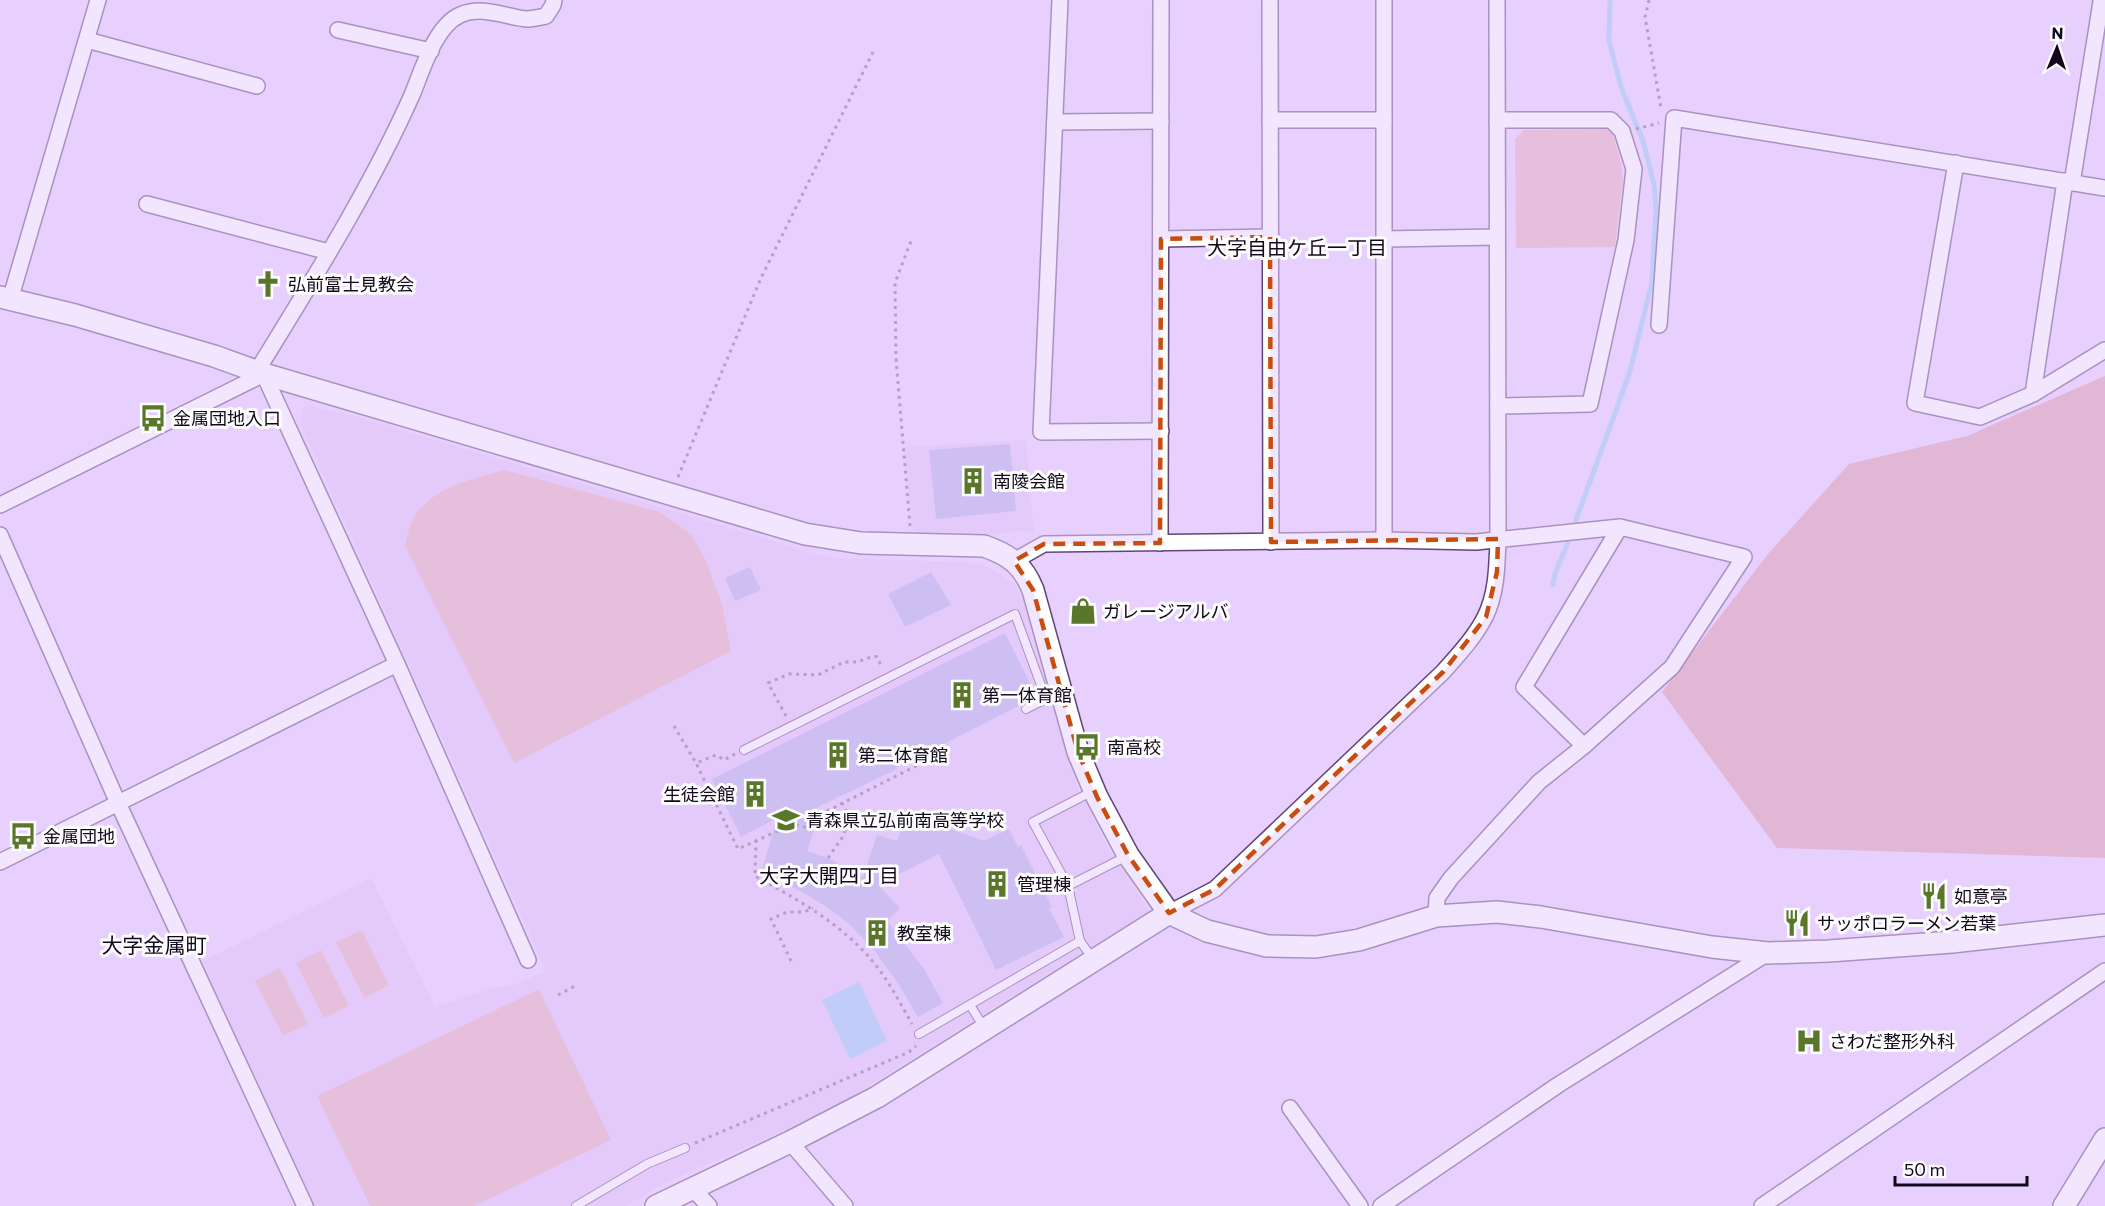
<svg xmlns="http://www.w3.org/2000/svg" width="2105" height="1206" viewBox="0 0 2105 1206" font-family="Commissioner,'Noto Sans JP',sans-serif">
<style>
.built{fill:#dec4f8}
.green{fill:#e5acb6}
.forest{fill:#dc98a4}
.water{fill:#96c7f4}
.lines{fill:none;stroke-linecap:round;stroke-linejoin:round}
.stream{stroke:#96c7f4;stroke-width:5}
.building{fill:#afabe5}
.lane-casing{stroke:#5f4677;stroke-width:10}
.street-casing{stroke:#5f4677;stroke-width:18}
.secondary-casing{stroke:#5f4677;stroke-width:24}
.path{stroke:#766685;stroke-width:3;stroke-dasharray:3 4.5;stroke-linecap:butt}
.lane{stroke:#fff;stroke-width:8}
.street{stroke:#fff;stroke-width:15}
.secondary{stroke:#fff;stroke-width:21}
.marked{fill:none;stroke:#c84d0e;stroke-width:4.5;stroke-dasharray:12 8;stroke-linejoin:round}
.labels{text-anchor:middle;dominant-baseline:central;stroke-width:6;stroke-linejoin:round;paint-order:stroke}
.poi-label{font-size:18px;fill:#12081b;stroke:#fcfcfc;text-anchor:start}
.neighbourhood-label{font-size:20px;fill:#12081b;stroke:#fcfcfc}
.quarter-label{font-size:21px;fill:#12081b;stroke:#fcfcfc}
</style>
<rect width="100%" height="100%" fill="#e7d0fe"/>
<!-- built -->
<g class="built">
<path d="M307,405L355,416L820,555L839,558L966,562L983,565L1002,575L1015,586L1025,604L1053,708L1079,791L1109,849L1149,911L830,1110L665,1183L626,1206H313L300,1183L203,961L371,878L435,1007L497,987L516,984L546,971L301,425L302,409Z"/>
<path d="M1026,440L1034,532L1019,531L992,535H920L912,529L904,447Z"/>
</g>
<!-- green -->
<g class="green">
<path d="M1611,129L1620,158L1623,179L1615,247L1516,248L1515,139L1524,130Z"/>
<path d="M504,470L660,512L692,535L706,561L722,604L731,651L514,763L405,546C407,539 408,530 411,523C426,489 471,479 504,470Z"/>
<path d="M362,930L389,985L364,998L336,942Z"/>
<path d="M321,950L349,1006L324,1018L296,963Z"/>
<path d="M280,968L308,1024L283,1036L255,981Z"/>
<path d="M539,989L611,1140L474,1206H370L317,1096Z"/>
</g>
<!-- forest -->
<path class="forest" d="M2105,376V858L1777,848L1662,692L1768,554L1849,464L1967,436Z"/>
<!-- water -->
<path class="water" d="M859,982L887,1041L850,1059L822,1000Z"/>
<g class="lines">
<!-- stream -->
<path class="stream" d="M1553,585L1555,573L1565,550L1618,405L1630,371L1652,282L1656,209L1654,184L1643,141L1621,87L1609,40L1610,0"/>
</g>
<!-- building -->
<g class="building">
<path d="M1010,444L1016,511L936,519L929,450Z"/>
<path d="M750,567L761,590L735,601L725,578Z"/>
<path d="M931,572L951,605L905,627L888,594Z"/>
<path d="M1005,633L1037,697L896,768L897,769L814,809L818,818L807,851L828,858L863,877L877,835L897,841L906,813L984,841L1009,829L1018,847L1021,845L1052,907L1049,908L1064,937L996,970L939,854L878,885L900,908L887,921L924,969L943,1003L918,1017L897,982L875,951L848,923L824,905L786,883L761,874L777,818L741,837L712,779Z"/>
</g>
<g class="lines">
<defs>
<g id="lane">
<path d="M744,750L1015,614L1046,699L1026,709"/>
<path d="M1068,886L1127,856"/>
<path d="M1093,959L1080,941L1068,886L1033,822L1093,791"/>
<path d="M970,1005L985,1029"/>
<path d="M919,1034L1080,941"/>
<path d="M576,1206L647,1164L685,1148"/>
</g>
<g id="street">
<path d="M1060,0L1041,432L1161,431"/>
<path d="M1270,0L1271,542"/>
<path d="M338,30L431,51"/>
<path d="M87,40L257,86"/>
<path d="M1270,120H1384"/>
<path d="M1497,120H1611L1622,131L1634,169L1626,240L1590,404L1498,406"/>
<path d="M1055,122L1161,121"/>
<path d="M1956,163L1915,403L1980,417L2033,394L2105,350"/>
<path d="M2072,183L2101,2"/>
<path d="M147,204L329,252"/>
<path d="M1161,239L1270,237"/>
<path d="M1384,239L1497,237"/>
<path d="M10,300L98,0"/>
<path d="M1659,325L1674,118L2105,188"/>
<path d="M2033,394L2065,181"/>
<path d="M0,505L264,374"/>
<path d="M0,535L118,803L305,1206"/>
<path d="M1384,540V0"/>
<path d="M1160,543L1161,0"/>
<path d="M1014,561L1044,544L1384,540L1476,542L1620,527L1744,557L1672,667L1584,746L1524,687L1620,527"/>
<path d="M0,862L397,664"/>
<path d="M1169,913L1215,889L1443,672C1458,655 1475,637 1485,617C1497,593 1497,565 1498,539L1497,0"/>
<path d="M1436,916L1437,898L1451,878L1539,782L1584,746"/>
<path d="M528,960L397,664L260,366C314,278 370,189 412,95C422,71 435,26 460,15C483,5 505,17 527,19C533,19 540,17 546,16L553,5L554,0"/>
<path d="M1290,1108L1360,1206"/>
<path d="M790,1142L845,1206"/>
<path d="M692,1188L709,1206"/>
<path d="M1381,1206L1558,1085L1768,953"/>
<path d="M1762,1206L2105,971"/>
</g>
<g id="secondary">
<path d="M0,297L75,315L214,356L264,374L805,534L861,543L984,546C1010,555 1023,565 1033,590L1078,752L1097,797L1128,855L1169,913L1207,931L1267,946L1316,947L1359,940L1436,916L1497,912L1541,917L1712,947L1768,953L1829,951L1952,942L2105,925"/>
<path d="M656,1206L790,1142L877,1097L1169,913"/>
<path d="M2064,1206L2105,1139"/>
</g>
</defs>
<!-- lane casing -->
<use href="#lane" class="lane-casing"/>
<!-- street casing -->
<use href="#street" class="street-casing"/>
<!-- secondary casing -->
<use href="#secondary" class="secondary-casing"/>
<!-- path -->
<g class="path">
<path d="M1649,0L1645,17L1661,108"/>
<path d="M1636,129L1659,123"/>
<path d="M678,477L761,278L874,50"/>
<path d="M910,526L896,359L895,283L911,241"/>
<path d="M786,716L768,683L789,674L818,675L844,662H857L874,656L877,657L882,667"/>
<path d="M674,726L696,763"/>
<path d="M735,754L724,760L716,755L696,763L738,849L793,824L816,830L824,826L827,811L932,758"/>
<path d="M756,840L755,876C800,901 846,926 878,968C891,985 901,1005 912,1024"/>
<path d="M828,858L844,835L849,816L842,803"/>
<path d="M791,961L771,919L787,912H804L813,908"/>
<path d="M558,995L575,986"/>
<path d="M695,1143L909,1052L916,1046"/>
</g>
<!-- lane -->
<use href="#lane" class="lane"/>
<!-- street -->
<use href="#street" class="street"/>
<!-- secondary -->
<use href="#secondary" class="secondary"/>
</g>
<!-- marked area -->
<path d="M0 0H2105V1206H0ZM1270,237L1271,542L1498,539L1497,572L1486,617L1443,672L1215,889L1169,913L1128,855L1097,797L1078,752L1033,590L1014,561L1044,544L1160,543L1161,239Z" fill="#e7d0fe" fill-opacity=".55" fill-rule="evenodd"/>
<path class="marked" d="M1270,237L1271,542L1498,539L1497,572L1486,617L1443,672L1215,889L1169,913L1128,855L1097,797L1078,752L1033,590L1014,561L1044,544L1160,543L1161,239Z"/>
<!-- icons -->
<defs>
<symbol id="church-bare" viewBox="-9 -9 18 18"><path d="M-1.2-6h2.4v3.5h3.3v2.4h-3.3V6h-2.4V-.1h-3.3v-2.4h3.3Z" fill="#59762b" stroke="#fcfcfc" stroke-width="2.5" paint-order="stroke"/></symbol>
<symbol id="bus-bare" viewBox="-9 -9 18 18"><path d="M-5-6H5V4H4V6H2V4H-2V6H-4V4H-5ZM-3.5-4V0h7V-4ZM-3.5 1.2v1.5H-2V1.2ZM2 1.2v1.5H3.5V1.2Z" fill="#59762b" stroke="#fcfcfc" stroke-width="2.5" paint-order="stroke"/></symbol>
<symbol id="building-bare" viewBox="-9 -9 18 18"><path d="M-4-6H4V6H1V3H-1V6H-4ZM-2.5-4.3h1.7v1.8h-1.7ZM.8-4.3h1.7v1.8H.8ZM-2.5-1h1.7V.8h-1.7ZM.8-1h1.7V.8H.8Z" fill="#59762b" stroke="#fcfcfc" stroke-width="2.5" paint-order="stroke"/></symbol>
<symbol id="shop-bare" viewBox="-9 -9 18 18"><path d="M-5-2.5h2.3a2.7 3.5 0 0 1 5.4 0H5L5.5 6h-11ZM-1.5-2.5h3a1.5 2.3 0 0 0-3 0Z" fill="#59762b" stroke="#fcfcfc" stroke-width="2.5" paint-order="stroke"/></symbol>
<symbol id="school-bare" viewBox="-9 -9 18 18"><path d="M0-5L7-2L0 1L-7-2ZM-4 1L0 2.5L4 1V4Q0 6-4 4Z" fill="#59762b" stroke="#fcfcfc" stroke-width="2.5" paint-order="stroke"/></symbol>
<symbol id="restaurant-bare" viewBox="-9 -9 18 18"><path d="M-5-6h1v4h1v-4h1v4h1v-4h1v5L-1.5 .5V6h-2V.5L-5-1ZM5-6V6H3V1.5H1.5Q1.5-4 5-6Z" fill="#59762b" stroke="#fcfcfc" stroke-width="2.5" paint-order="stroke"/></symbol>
<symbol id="hospital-bare" viewBox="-9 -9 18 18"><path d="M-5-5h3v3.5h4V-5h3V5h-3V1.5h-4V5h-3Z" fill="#59762b" stroke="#fcfcfc" stroke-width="2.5" paint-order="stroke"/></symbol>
</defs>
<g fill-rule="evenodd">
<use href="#church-bare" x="249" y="265" width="38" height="38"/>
<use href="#bus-bare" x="134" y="399" width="38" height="38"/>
<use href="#building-bare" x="954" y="462" width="38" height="38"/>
<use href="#shop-bare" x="1064" y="592" width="38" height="38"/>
<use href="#building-bare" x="943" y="676" width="38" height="38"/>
<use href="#bus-bare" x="1068" y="728" width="38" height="38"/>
<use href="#building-bare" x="819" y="736" width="38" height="38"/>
<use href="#building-bare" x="736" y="775" width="38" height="38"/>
<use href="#school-bare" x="767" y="801" width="38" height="38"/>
<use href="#bus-bare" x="4" y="817" width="38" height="38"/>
<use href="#building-bare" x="978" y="865" width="38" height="38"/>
<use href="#restaurant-bare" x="1915" y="877" width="38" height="38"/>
<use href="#restaurant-bare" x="1778" y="904" width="38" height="38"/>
<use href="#building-bare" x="858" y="914" width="38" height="38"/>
<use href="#hospital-bare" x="1790" y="1022" width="38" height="38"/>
</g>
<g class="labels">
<!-- poi labels -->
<g class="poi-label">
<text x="288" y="284">弘前富士見教会</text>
<text x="173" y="418">金属団地入口</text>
<text x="993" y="481">南陵会館</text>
<text x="1103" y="611">ガレージアルバ</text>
<text x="982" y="695">第一体育館</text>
<text x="1107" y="747">南高校</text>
<text x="858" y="755">第二体育館</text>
<text x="735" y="794" text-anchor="end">生徒会館</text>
<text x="806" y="820">青森県立弘前南高等学校</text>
<text x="43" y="836">金属団地</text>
<text x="1017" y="884">管理棟</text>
<text x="1954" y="896">如意亭</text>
<text x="1817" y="923">サッポロラーメン若葉</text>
<text x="897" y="933">教室棟</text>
<text x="1829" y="1041">さわだ整形外科</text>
</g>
<!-- neighbourhood labels -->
<g class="neighbourhood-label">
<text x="1297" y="247">大字自由ケ丘一丁目</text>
<text x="829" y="875">大字大開四丁目</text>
</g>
<!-- quarter labels -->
<g class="quarter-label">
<text x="154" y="944">大字金属町</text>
</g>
</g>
<!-- north arrow -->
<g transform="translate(2057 48) rotate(2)" stroke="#fcfcfc" stroke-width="4.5" paint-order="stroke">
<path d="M0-4.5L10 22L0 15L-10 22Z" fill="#12081b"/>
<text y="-9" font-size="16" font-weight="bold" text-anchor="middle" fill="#12081b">N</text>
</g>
<!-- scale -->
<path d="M1895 1176v9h132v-9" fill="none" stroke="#12081b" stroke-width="3"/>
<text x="1904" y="1176" font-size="18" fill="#12081b" stroke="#fcfcfc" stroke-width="4.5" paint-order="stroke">50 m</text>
</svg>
